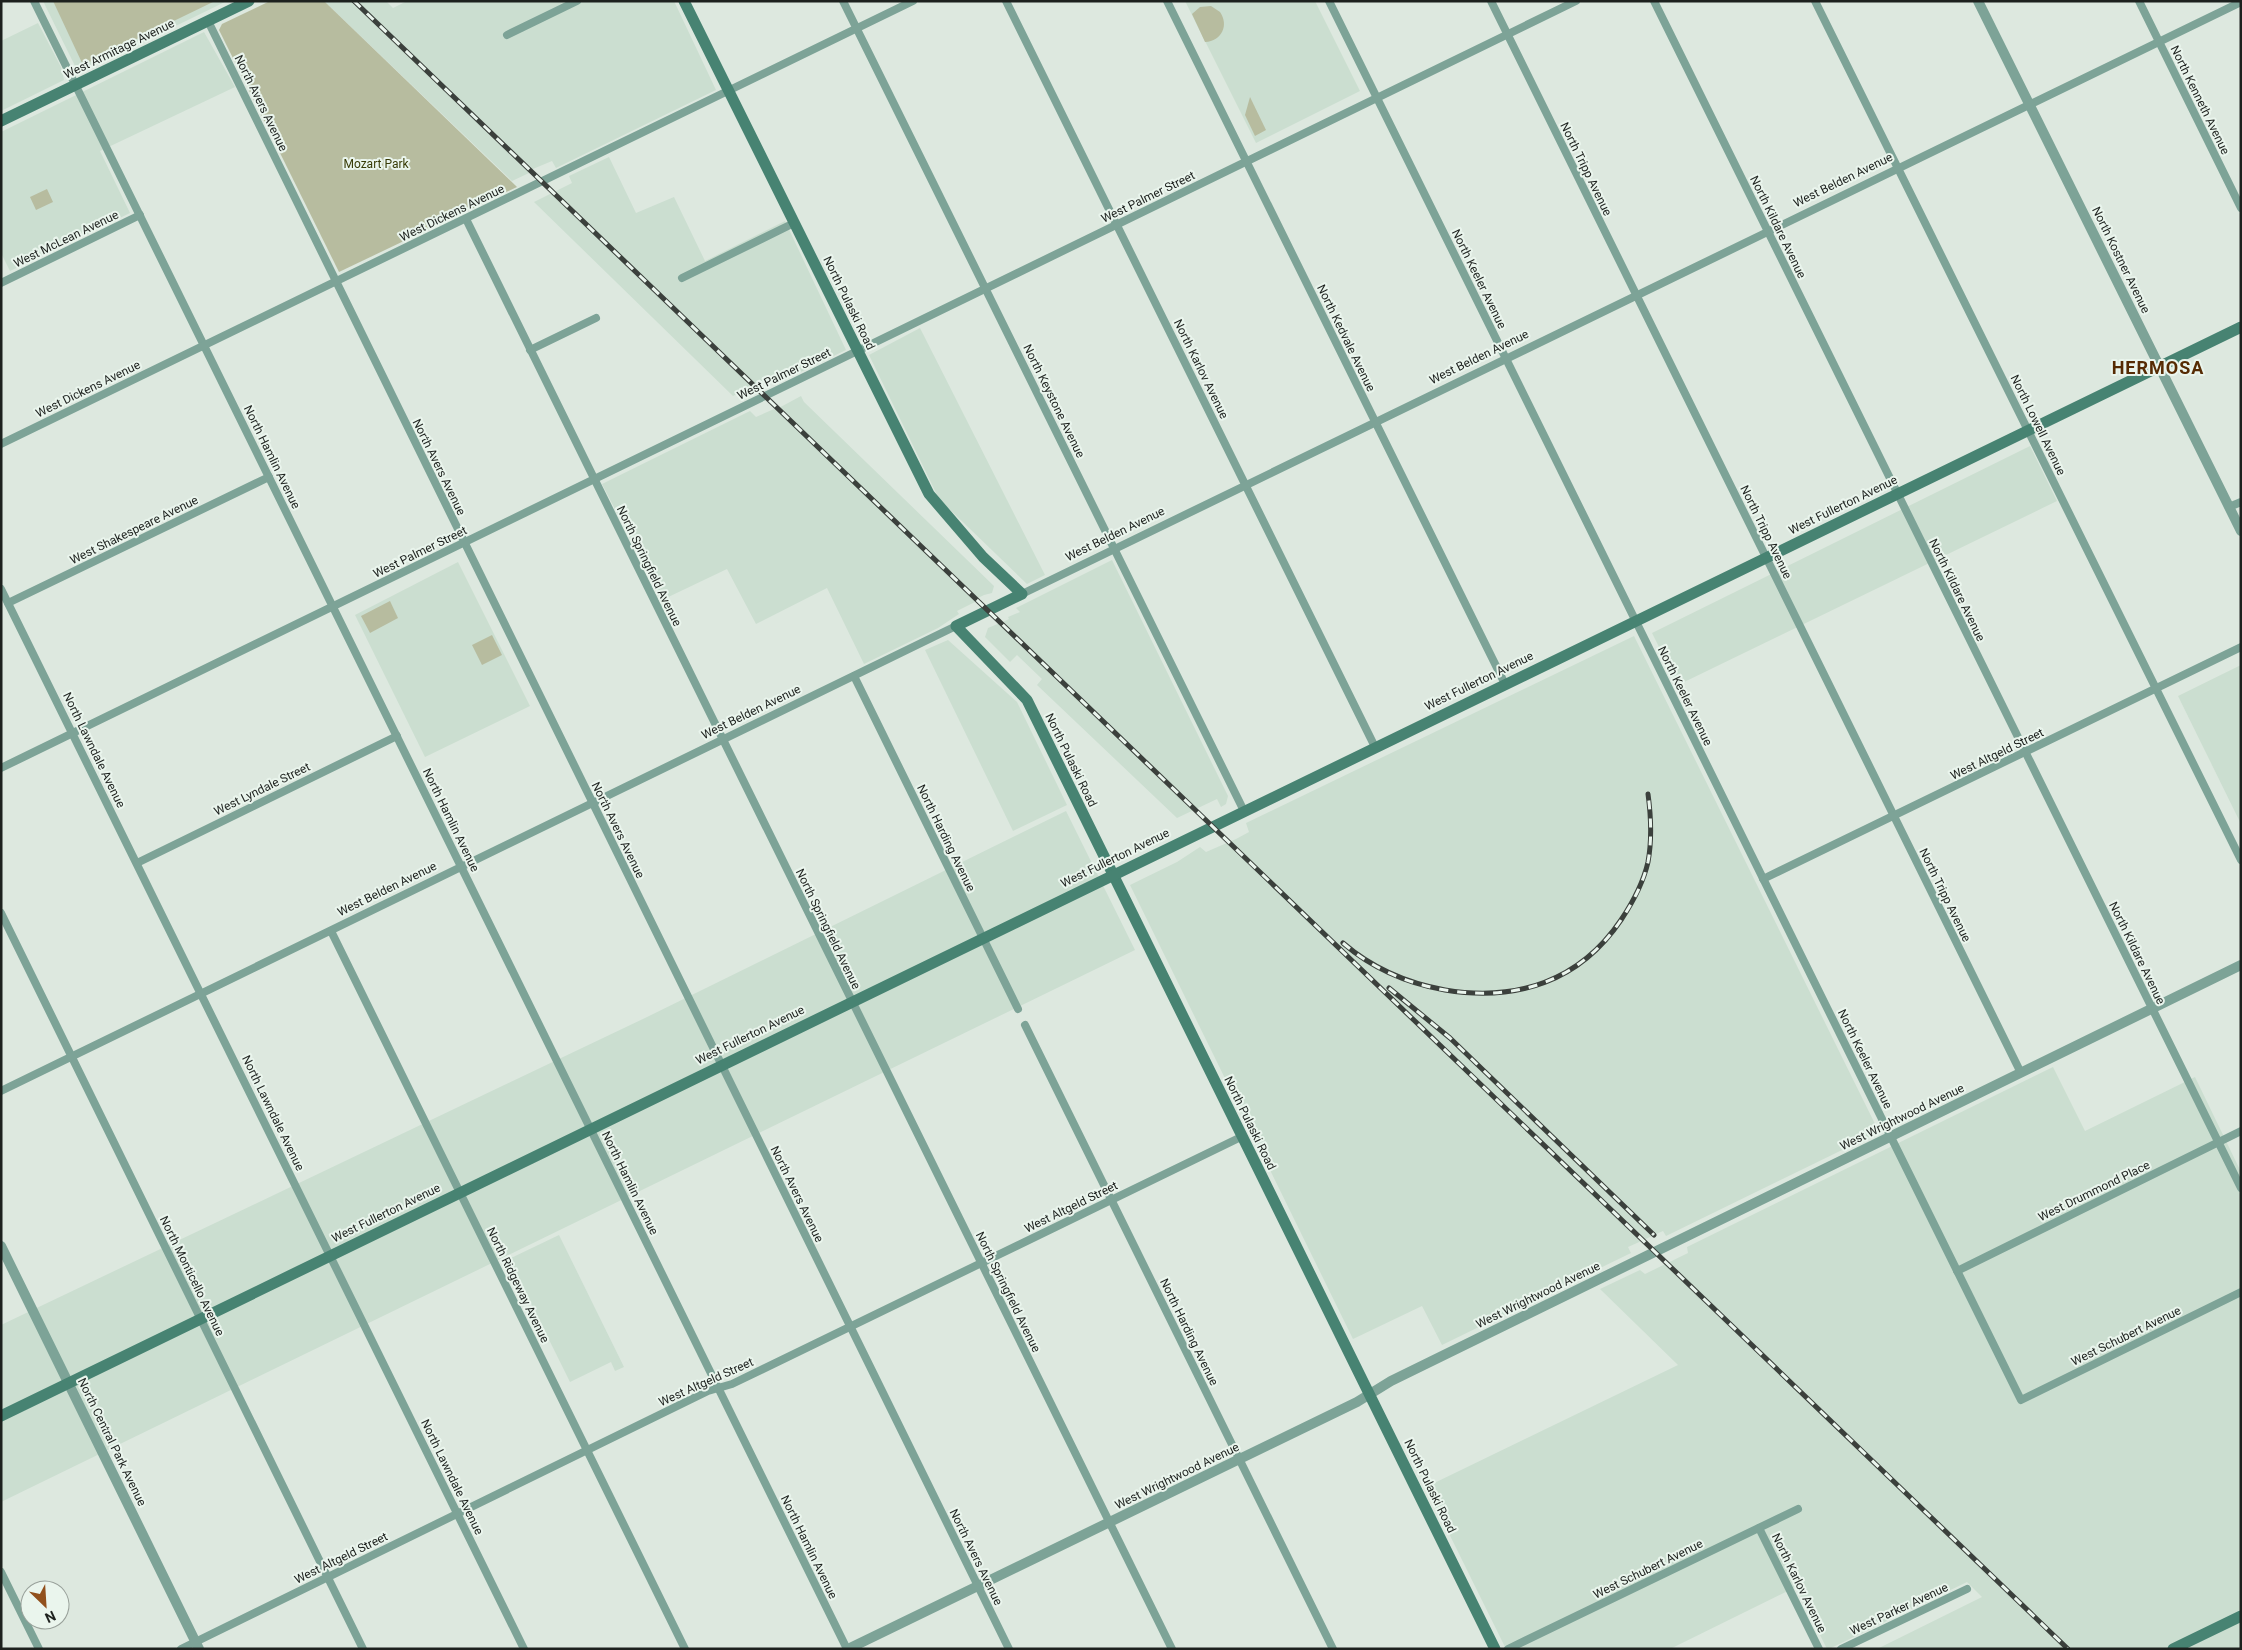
<svg xmlns="http://www.w3.org/2000/svg" width="2242" height="1650" viewBox="0 0 2242 1650" font-family="Roboto,sans-serif">
<style>
.built{fill:#cbded0}
.green{fill:#b7bc9f}
.lines{fill:none;stroke-linecap:round;stroke-linejoin:round}
.minor{stroke:#7da397;stroke-width:8}
.tertiary{stroke:#7da397;stroke-width:10}
.secondary{stroke:#478372;stroke-width:11}
.rail-casing{stroke:#3b403c;stroke-width:5}
.rail{stroke:#eaf5ed;stroke-width:3;stroke-dasharray:9;stroke-linecap:butt}
.labels{text-anchor:middle;dominant-baseline:central;stroke-width:4;stroke-linejoin:round;paint-order:stroke}
.street-label{font-size:12px;fill:#1d211e;stroke:#eaf5ed}
.park-label{font-size:12px;fill:#373b06;stroke:#eaf5ed}
.district-label{font-size:18px;font-weight:bold;letter-spacing:1px;fill:#562b04;stroke:#eaf5ed}
</style>
<rect width="100%" height="100%" fill="#dde8df"/>
<!-- built -->
<g class="built">
<path d="M43,1H227L81,72L77,70Z"/>
<path d="M324,1H386L393,8L407,1H674L716,90L556,168L552,161L528,171L529,173L512,181Z"/>
<path d="M1185,1H1315L1360,91L1256,143Z"/>
<path d="M38,23L61,67L64,80L1,111V41Z"/>
<path d="M204,32L235,87L100,151L130,213L10,271L1,253V132Z"/>
<path d="M609,157L636,213L674,197L705,261L785,221L846,350L782,381L776,376L763,382L761,381L733,396L534,202L572,183L569,176Z"/>
<path d="M920,328L1045,575L1027,584L939,499L869,355Z"/>
<path d="M801,396L804,402L994,586L992,593L984,595L974,600L975,602L957,611L959,614L938,628L864,664L827,588L756,624L727,569L662,600L602,484L750,411L756,417L774,409L775,410Z"/>
<path d="M2030,446L2057,501L1678,685L1652,633Z"/>
<path d="M1112,560L1228,796L1226,804L1221,807L1217,799L1177,818L1037,685L1042,679L1017,655L1010,662L985,637L988,628L1007,620L1009,619L1008,617L1020,612L1016,608Z"/>
<path d="M458,562L530,706L425,757L355,615Z"/>
<path d="M1634,636L1879,1132L1666,1236L1663,1231L1637,1243L1628,1247L1631,1253L1442,1345L1422,1306L1353,1339L1130,885L1177,862L1200,847L1206,852L1236,839L1249,832L1246,823Z"/>
<path d="M948,640L1017,702L1067,805L1013,831L925,650Z"/>
<path d="M2241,665V824L2178,696Z"/>
<path d="M1066,811L1135,950L1,1502V1325L645,1018Z"/>
<path d="M2053,1067L2085,1131L2195,1077L2241,1172V1649H1877L1982,1597L1967,1582L1829,1649H1827L1796,1587L1670,1649H1506L1426,1487L1678,1365L1600,1289L1640,1270L1645,1274L1688,1253L1687,1247Z"/>
<path d="M559,1235L624,1367L615,1371L611,1362L570,1382L509,1259Z"/>
</g>
<!-- green -->
<g class="green">
<path d="M53,1H215L83,65Z"/>
<path d="M270,1H324L517,187L339,272L219,30L222,24Z"/>
<path d="M1211,6L1220,12C1229,25 1222,41 1205,42L1192,14L1200,7Z"/>
<path d="M1250,97L1266,130L1255,136L1245,115Z"/>
<path d="M47,189L53,202L36,210L30,197Z"/>
<path d="M390,601L398,618L370,633L361,616Z"/>
<path d="M492,635L502,655L482,665L472,645Z"/>
</g>
<g class="lines">
<!-- minor -->
<g class="minor">
<path d="M34,1L847,1649"/>
<path d="M843,1L1244,811"/>
<path d="M1006,1L1375,747"/>
<path d="M1167,1L1505,684"/>
<path d="M1329,1L2021,1400L2241,1292"/>
<path d="M1491,1L2021,1073"/>
<path d="M1654,1L2241,1188"/>
<path d="M1815,1L2241,860"/>
<path d="M2139,1L2241,208"/>
<path d="M208,21L1009,1649"/>
<path d="M507,35L577,1"/>
<path d="M466,219L1172,1649"/>
<path d="M682,278L794,223"/>
<path d="M1,283L140,215"/>
<path d="M530,350L596,318"/>
<path d="M1,444L913,1"/>
<path d="M2229,507L2241,502"/>
<path d="M1,589L524,1649"/>
<path d="M1022,594L2241,2"/>
<path d="M8,603L269,477"/>
<path d="M854,676L1018,1009"/>
<path d="M1,768L1576,1"/>
<path d="M137,863L397,736"/>
<path d="M1763,879L2241,647"/>
<path d="M1,913L363,1649"/>
<path d="M331,931L685,1649"/>
<path d="M1025,1025L1333,1649"/>
<path d="M1,1091L956,626"/>
<path d="M1957,1271L2241,1131"/>
<path d="M1759,1528L1819,1649"/>
<path d="M1,1572L39,1649"/>
<path d="M181,1649L708,1391L732,1384L1241,1137"/>
<path d="M1508,1649L1798,1509"/>
<path d="M1841,1649L1967,1589"/>
</g>
<!-- tertiary -->
<g class="tertiary">
<path d="M1978,1L2241,531"/>
<path d="M1,1246L199,1649"/>
<path d="M848,1649L1357,1402L1391,1381L2241,965"/>
</g>
<!-- secondary -->
<g class="secondary">
<path d="M684,1L929,494L983,557L1022,594L956,626L1027,700L1495,1649"/>
<path d="M1,121L249,1"/>
<path d="M1,1416L2241,327"/>
<path d="M2173,1649L2241,1616"/>
</g>
<defs>
<g id="rail">
<path d="M354,1L2068,1649"/>
<path d="M1343,943C1373,969 1406,983 1445,990C1517,1002 1580,981 1621,920C1633,902 1643,884 1648,862C1652,840 1651,816 1648,794"/>
<path d="M1389,988L1450,1038L1654,1235"/>
</g>
</defs>
<!-- rail casing -->
<use href="#rail" class="rail-casing"/>
<!-- rail -->
<use href="#rail" class="rail"/>
</g>
<g class="labels">
<!-- street labels -->
<g class="street-label">
<text transform="translate(119 49) rotate(-26)">West Armitage Avenue</text>
<text transform="translate(2200 100) rotate(64)">North Kenneth Avenue</text>
<text transform="translate(261 103) rotate(64)">North Avers Avenue</text>
<text transform="translate(1586 169) rotate(64)">North Tripp Avenue</text>
<text transform="translate(1843 180) rotate(-26)">West Belden Avenue</text>
<text transform="translate(1148 197) rotate(-26)">West Palmer Street</text>
<text transform="translate(452 213) rotate(-26)">West Dickens Avenue</text>
<text transform="translate(1778 227) rotate(64)">North Kildare Avenue</text>
<text transform="translate(66 239) rotate(-26)">West McLean Avenue</text>
<text transform="translate(2121 260) rotate(64)">North Kostner Avenue</text>
<text transform="translate(1479 279) rotate(64)">North Keeler Avenue</text>
<text transform="translate(849 303) rotate(64)">North Pulaski Road</text>
<text transform="translate(1346 338) rotate(64)">North Kedvale Avenue</text>
<text transform="translate(1479 357) rotate(-26)">West Belden Avenue</text>
<text transform="translate(1201 369) rotate(64)">North Karlov Avenue</text>
<text transform="translate(784 374) rotate(-26)">West Palmer Street</text>
<text transform="translate(88 389) rotate(-26)">West Dickens Avenue</text>
<text transform="translate(1054 401) rotate(64)">North Keystone Avenue</text>
<text transform="translate(2038 425) rotate(64)">North Lowell Avenue</text>
<text transform="translate(272 457) rotate(64)">North Hamlin Avenue</text>
<text transform="translate(439 467) rotate(64)">North Avers Avenue</text>
<text transform="translate(1843 505) rotate(-26)">West Fullerton Avenue</text>
<text transform="translate(134 530) rotate(-26)">West Shakespeare Avenue</text>
<text transform="translate(1766 532) rotate(64)">North Tripp Avenue</text>
<text transform="translate(1115 534) rotate(-26)">West Belden Avenue</text>
<text transform="translate(420 552) rotate(-26)">West Palmer Street</text>
<text transform="translate(649 566) rotate(64)">North Springfield Avenue</text>
<text transform="translate(1957 590) rotate(64)">North Kildare Avenue</text>
<text transform="translate(1479 681) rotate(-26)">West Fullerton Avenue</text>
<text transform="translate(1685 696) rotate(64)">North Keeler Avenue</text>
<text transform="translate(751 712) rotate(-26)">West Belden Avenue</text>
<text transform="translate(94 750) rotate(64)">North Lawndale Avenue</text>
<text transform="translate(1997 754) rotate(-26)">West Altgeld Street</text>
<text transform="translate(1071 760) rotate(64)">North Pulaski Road</text>
<text transform="translate(262 789) rotate(-26)">West Lyndale Street</text>
<text transform="translate(451 820) rotate(64)">North Hamlin Avenue</text>
<text transform="translate(618 830) rotate(64)">North Avers Avenue</text>
<text transform="translate(946 838) rotate(64)">North Harding Avenue</text>
<text transform="translate(1115 858) rotate(-26)">West Fullerton Avenue</text>
<text transform="translate(387 889) rotate(-26)">West Belden Avenue</text>
<text transform="translate(1945 895) rotate(64)">North Tripp Avenue</text>
<text transform="translate(828 929) rotate(64)">North Springfield Avenue</text>
<text transform="translate(2137 953) rotate(64)">North Kildare Avenue</text>
<text transform="translate(750 1035) rotate(-26)">West Fullerton Avenue</text>
<text transform="translate(1865 1059) rotate(64)">North Keeler Avenue</text>
<text transform="translate(273 1113) rotate(64)">North Lawndale Avenue</text>
<text transform="translate(1902 1117) rotate(-26)">West Wrightwood Avenue</text>
<text transform="translate(1250 1123) rotate(64)">North Pulaski Road</text>
<text transform="translate(630 1183) rotate(64)">North Hamlin Avenue</text>
<text transform="translate(2094 1191) rotate(-26)">West Drummond Place</text>
<text transform="translate(797 1194) rotate(64)">North Avers Avenue</text>
<text transform="translate(1071 1207) rotate(-26)">West Altgeld Street</text>
<text transform="translate(386 1213) rotate(-26)">West Fullerton Avenue</text>
<text transform="translate(192 1276) rotate(64)">North Monticello Avenue</text>
<text transform="translate(518 1285) rotate(64)">North Ridgeway Avenue</text>
<text transform="translate(1008 1292) rotate(64)">North Springfield Avenue</text>
<text transform="translate(1538 1295) rotate(-26)">West Wrightwood Avenue</text>
<text transform="translate(1189 1332) rotate(64)">North Harding Avenue</text>
<text transform="translate(2126 1336) rotate(-26)">West Schubert Avenue</text>
<text transform="translate(706 1382) rotate(-24)">West Altgeld Street</text>
<text transform="translate(112 1442) rotate(64)">North Central Park Avenue</text>
<text transform="translate(1177 1476) rotate(-26)">West Wrightwood Avenue</text>
<text transform="translate(452 1477) rotate(64)">North Lawndale Avenue</text>
<text transform="translate(1430 1486) rotate(64)">North Pulaski Road</text>
<text transform="translate(809 1547) rotate(64)">North Hamlin Avenue</text>
<text transform="translate(976 1557) rotate(64)">North Avers Avenue</text>
<text transform="translate(341 1558) rotate(-26)">West Altgeld Street</text>
<text transform="translate(1648 1569) rotate(-26)">West Schubert Avenue</text>
<text transform="translate(1799 1583) rotate(64)">North Karlov Avenue</text>
<text transform="translate(1899 1609) rotate(-25)">West Parker Avenue</text>
</g>
<!-- park labels -->
<g class="park-label">
<text x="376" y="164">Mozart Park</text>
</g>
<!-- district labels -->
<g class="district-label">
<text x="2158" y="367">HERMOSA</text>
</g>
</g>
<!-- border -->
<rect width="2242" height="1650" fill="none" stroke="#1d211e" stroke-width="5"/>
<!-- north arrow -->
<g transform="translate(45 1605) rotate(155)"><circle r="24" fill="#eaf5ed" stroke="#98a09a"/>
<path d="M0-4L9 19L0 12L-9 19Z" fill="#91501c"/>
<text y="-8" font-size="14" font-weight="bold" text-anchor="middle" fill="#1d211e">N</text>
</g>
</svg>
